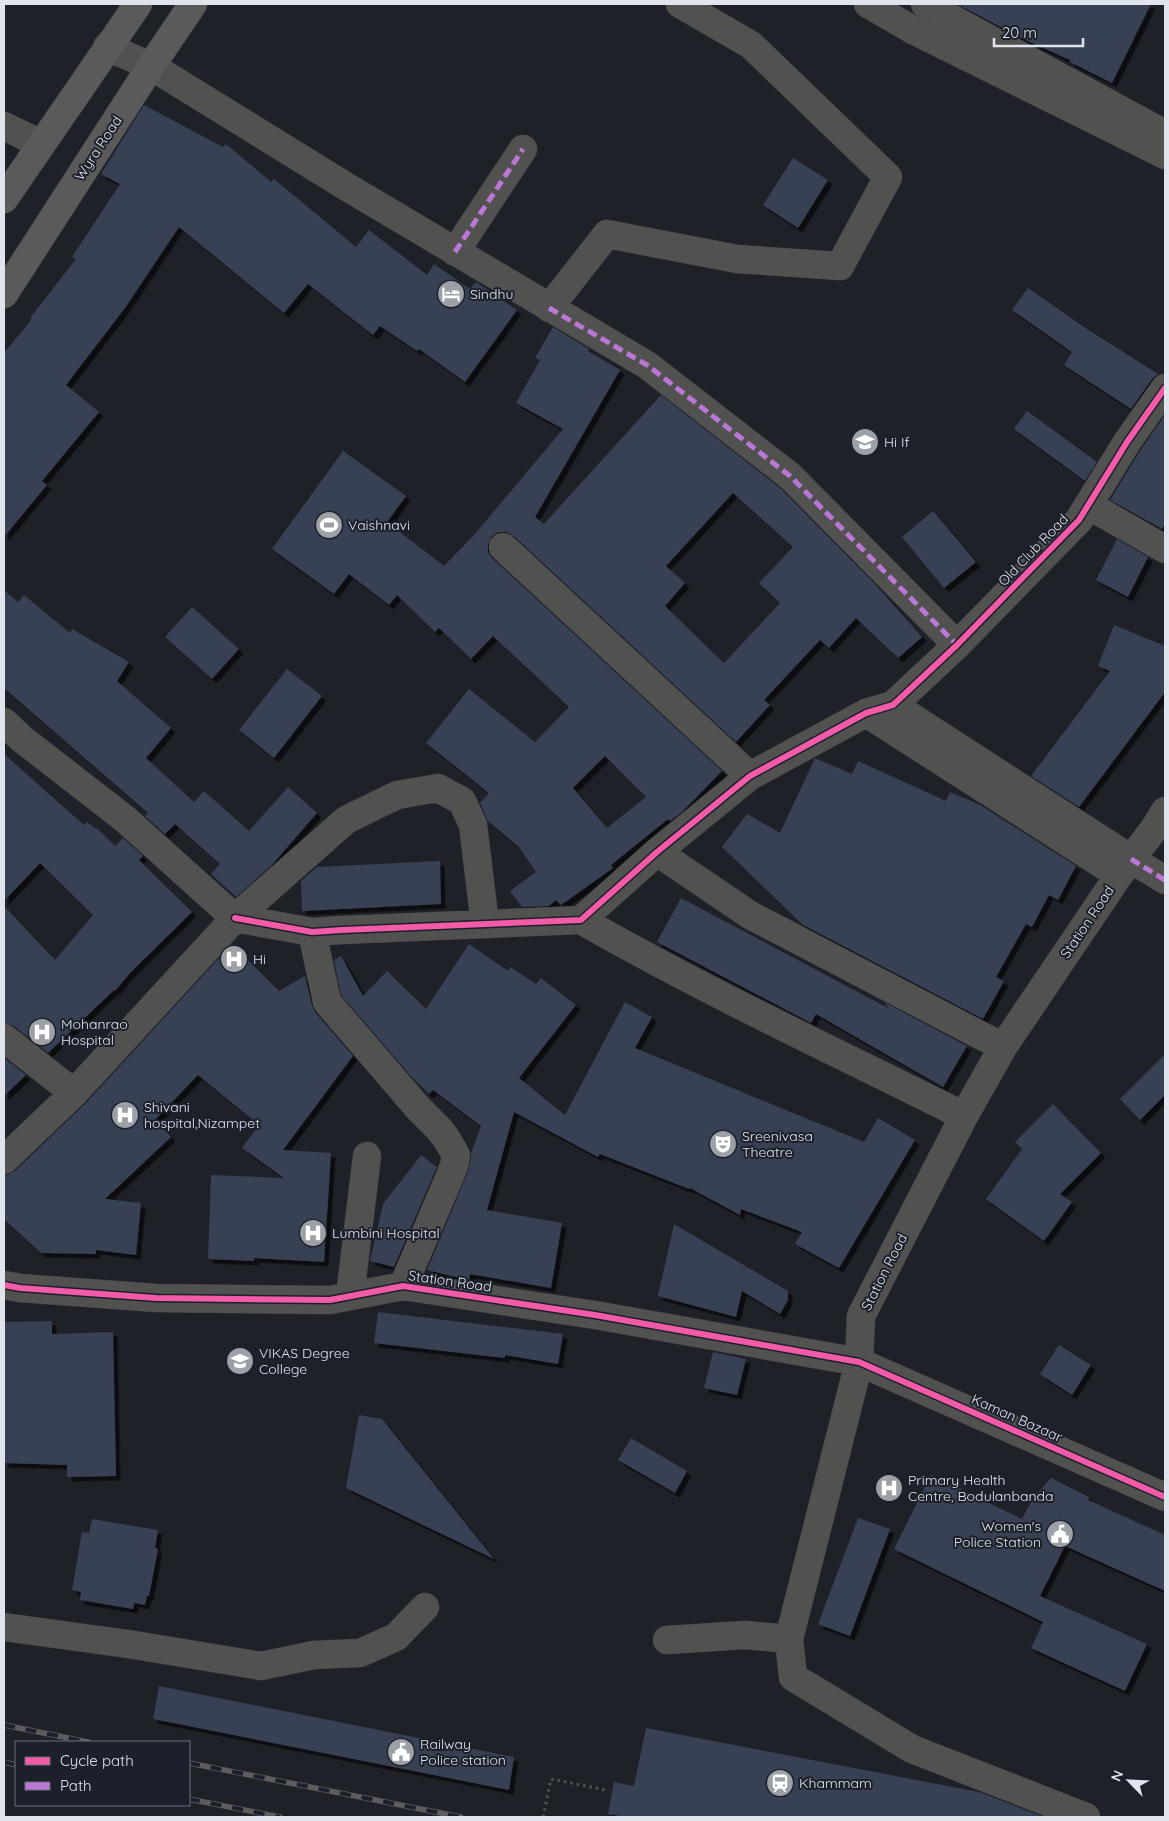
<svg xmlns="http://www.w3.org/2000/svg" width="1169" height="1821" font-family="Quicksand,sans-serif">
<defs>
<filter id="shadow"><feDropShadow dx="4.5" dy="4.5" stdDeviation="0" flood-color="#0009"/></filter>
</defs>
<rect width="100%" height="100%" fill="#1e2128"/>
<path fill="#394052" fill-rule="evenodd" filter="url(#shadow)" d="M 957,4 L 1151,4 L 1112,83 L 1070,62 L 1070,60 L 1023,39 Z
M 144,105 L 223,147 L 226,144 L 271,182 L 274,179 L 356,247 L 369,230 L 427,275 L 434,264 L 470,289 L 476,282 L 517,310 L 465,382 L 419,349 L 417,351 L 380,326 L 373,335 L 308,284 L 284,313 L 179,227 L 125,308 L 66,385 L 99,412 L 42,481 L 47,485 L 4,537 L 4,353 L 32,319 L 30,318 L 76,259 L 72,257 L 120,184 L 101,174 Z
M 793,158 L 828,180 L 798,228 L 763,205 Z
M 1028,288 L 1087,329 L 1158,374 L 1152,379 L 1131,409 L 1064,365 L 1072,352 L 1012,310 Z
M 553,327 L 589,349 L 588,351 L 620,370 L 535,517 L 544,524 L 661,395 L 780,488 L 875,584 L 922,637 L 898,658 L 856,618 L 829,648 L 820,640 L 764,700 L 770,705 L 736,742 L 514,536 L 506,532 L 498,532 L 492,536 L 488,544 L 488,552 L 492,558 L 722,771 L 682,812 L 670,821 L 668,819 L 611,865 L 613,868 L 561,905 L 556,900 L 549,906 L 522,907 L 510,891 L 536,872 L 519,847 L 488,821 L 480,803 L 489,793 L 426,743 L 469,689 L 535,742 L 569,707 L 493,636 L 471,659 L 439,628 L 435,632 L 397,595 L 389,605 L 349,574 L 334,594 L 272,549 L 343,451 L 406,496 L 387,522 L 444,566 L 474,535 L 563,429 L 516,403 L 540,360 L 535,358 ZM 733,493 L 793,547 L 759,583 L 780,603 L 724,663 L 665,606 L 685,583 L 666,566 ZM 605,756 L 646,797 L 607,828 L 573,788 Z
M 1027,411 L 1097,462 L 1085,481 L 1014,429 Z
M 1165,415 L 1165,523 L 1162,529 L 1110,500 L 1140,451 Z
M 933,511 L 976,562 L 944,588 L 902,537 Z
M 1117,539 L 1148,557 L 1128,597 L 1096,580 Z
M 4,590 L 18,602 L 24,595 L 70,633 L 72,629 L 129,662 L 117,681 L 171,728 L 146,758 L 194,802 L 204,791 L 249,831 L 288,787 L 317,813 L 271,866 L 236,897 L 211,874 L 220,864 L 175,824 L 165,834 L 145,816 L 148,813 L 4,688 Z
M 192,607 L 239,649 L 212,679 L 165,637 Z
M 1114,625 L 1165,646 L 1165,692 L 1079,807 L 1031,776 L 1110,671 L 1098,666 Z
M 287,669 L 322,696 L 274,758 L 239,730 Z
M 4,754 L 84,825 L 87,822 L 96,829 L 97,828 L 115,846 L 123,838 L 143,856 L 139,860 L 192,912 L 130,973 L 115,991 L 114,990 L 48,1053 L 14,1026 L 4,1023 L 4,906 L 55,960 L 93,915 L 40,863 L 4,901 Z
M 815,758 L 852,774 L 858,761 L 946,801 L 950,792 L 980,805 L 1076,866 L 1058,900 L 1049,895 L 1032,927 L 1026,924 L 996,977 L 1004,981 L 983,1019 L 803,925 L 722,847 L 747,814 L 780,833 Z
M 440,861 L 441,904 L 302,911 L 301,881 L 317,867 Z
M 681,898 L 888,1008 L 888,1007 L 884,1002 L 967,1046 L 943,1087 L 816,1014 L 811,1023 L 657,942 Z
M 232,944 L 279,991 L 305,976 L 312,1005 L 315,1012 L 353,1056 L 283,1150 L 331,1153 L 324,1262 L 254,1258 L 254,1261 L 208,1259 L 211,1175 L 284,1178 L 242,1148 L 259,1125 L 198,1075 L 155,1120 L 171,1137 L 105,1199 L 141,1203 L 136,1255 L 96,1250 L 96,1254 L 41,1253 L 4,1219 L 4,1175 L 8,1175 L 15,1171 L 85,1104 Z
M 469,944 L 508,971 L 510,967 L 536,984 L 541,978 L 576,1005 L 519,1078 L 565,1115 L 625,1002 L 652,1017 L 635,1048 L 864,1142 L 878,1118 L 915,1140 L 839,1268 L 795,1244 L 802,1232 L 741,1209 L 740,1215 L 690,1188 L 689,1189 L 600,1154 L 598,1157 L 514,1112 L 487,1210 L 562,1223 L 551,1288 L 470,1274 L 469,1280 L 427,1270 L 468,1172 L 471,1158 L 471,1153 L 481,1126 L 433,1090 L 429,1094 L 411,1076 L 341,995 L 334,960 L 341,956 L 363,996 L 387,971 L 426,1009 Z
M 1165,1054 L 1165,1095 L 1140,1120 L 1120,1099 Z
M 4,1058 L 26,1075 L 4,1096 Z
M 1053,1104 L 1101,1153 L 1060,1194 L 1072,1202 L 1044,1241 L 986,1199 L 1022,1149 L 1015,1142 Z
M 421,1155 L 437,1167 L 394,1267 L 370,1261 L 383,1204 Z
M 674,1224 L 788,1291 L 788,1300 L 780,1314 L 742,1291 L 736,1317 L 658,1296 Z
M 378,1312 L 563,1334 L 558,1364 L 505,1355 L 505,1358 L 374,1343 Z
M 52,1321 L 52,1334 L 113,1332 L 116,1476 L 67,1477 L 67,1465 L 4,1463 L 4,1322 Z
M 1059,1345 L 1091,1365 L 1072,1395 L 1040,1374 Z
M 713,1352 L 746,1359 L 737,1395 L 704,1388 Z
M 359,1415 L 382,1419 L 494,1559 L 346,1488 Z
M 631,1438 L 687,1471 L 675,1493 L 618,1460 Z
M 931,1475 L 1022,1519 L 1036,1492 L 1038,1493 L 1051,1478 L 1089,1497 L 1088,1500 L 1165,1535 L 1165,1591 L 1065,1546 L 1040,1596 L 1147,1644 L 1125,1691 L 1031,1648 L 1043,1622 L 894,1549 Z
M 858,1518 L 890,1529 L 850,1636 L 818,1624 Z
M 92,1519 L 158,1530 L 155,1548 L 158,1549 L 149,1596 L 147,1596 L 145,1605 L 134,1603 L 133,1609 L 80,1600 L 81,1592 L 72,1590 L 82,1532 L 89,1533 Z
M 159,1686 L 514,1757 L 509,1790 L 153,1719 Z
M 646,1728 L 979,1792 L 1044,1817 L 627,1817 L 608,1814 L 614,1782 L 634,1786 Z"/>
<g fill="none" stroke-linecap="round" stroke-linejoin="round">
<g stroke="#3a3d43" stroke-width="29">
<path id="minor" d="M 868,4 L 913,30 L 1165,155
M 925,4 L 1165,134
M 107,47 L 151,66 L 347,187 L 647,365 L 790,476 L 957,645
M 4,126 L 41,144
M 455,252 L 523,149
M 549,308 L 607,234 L 737,259 L 840,266 L 888,177 L 751,45 L 680,4
M 1088,505 L 1165,549
M 503,547 L 750,776
M 893,705 L 1131,859 L 1165,880
M 866,713 L 1119,875
M 4,722 L 22,739 L 125,819 L 235,918 L 74,1093 L 4,1160
M 657,852 L 750,915 L 1003,1047
M 235,918 L 312,932 L 342,930 L 581,920 L 657,852 L 750,776 L 866,713 L 893,705 L 957,645 L 1079,520 L 1127,442 L 1165,388
M 235,918 L 346,820 L 397,795 L 438,788 L 462,801 L 473,825 L 485,924
M 581,920 C 705,991 836,1052 964,1116
M 312,932 L 327,1002 L 418,1108 L 440,1130 L 446,1138 L 456,1155 L 454,1166 L 449,1178 L 403,1286
M 4,1038 L 74,1093
M 4,1285 L 20,1288 L 156,1298 L 330,1300 L 403,1286 L 595,1315 L 859,1362 L 1165,1497
M 350,1296 L 367,1156
M 4,1627 L 128,1644 L 261,1666 L 314,1655 L 360,1653 L 396,1637 L 425,1607
M 667,1640 L 745,1635 L 789,1639
M 1086,1817 L 912,1749 L 793,1677 L 789,1639 L 859,1362 L 861,1316 L 964,1116 L 1003,1047 L 1119,875 L 1154,829 L 1165,811"/>
</g>
<g stroke="#3a3d43" stroke-width="29">
<path id="major" d="M 4,199 L 138,4
M 4,294 L 151,66 L 193,4"/>
</g>
<path stroke="#535354" stroke-width="3" stroke-dasharray="2.5 4" stroke-linecap="butt" d="M 543,1817 L 551,1779 L 606,1790"/>
<use href="#minor" stroke="#515150" stroke-width="28"/>
<use href="#major" stroke="#5a5a5a" stroke-width="28"/>
<g stroke="#5c5c5e" stroke-width="5.5">
<path id="rail" d="M 4,1725 L 88,1742
M 4,1762 L 16,1765
M 189,1763 L 461,1817
M 189,1799 L 280,1817"/>
</g>
<use href="#rail" stroke="#1b202b" stroke-width="4" stroke-dasharray="11" stroke-linecap="butt"/>
<path stroke="#ba77d6" stroke-width="5" stroke-dasharray="10 5" stroke-linecap="butt" d="M 455,252 L 523,149
M 549,308 L 647,365 L 790,476 L 957,645
M 1131,859 L 1165,880"/>
<g stroke="#1b202b" stroke-width="9">
<path id="cycleway" d="M 235,918 L 312,932 L 342,930 L 581,920 L 657,852 L 750,776 L 866,713 L 893,705 L 957,645 L 1079,520 L 1127,442 L 1165,388
M 4,1285 L 20,1288 L 156,1298 L 330,1300 L 403,1286 L 595,1315 L 859,1362 L 1165,1497"/>
</g>
<use href="#cycleway" stroke="#f35aa7" stroke-width="6"/>
</g>
<defs>
<g id="hotel-disc" transform="scale(1.4375)"><circle r="9.5" fill="#9ca0a7" stroke="#1b202b"/><path d="M-6-4.5h1.5V1H6V5H4.5V3h-9V5H-6ZM-4 0a1.8 1.8 0 1 1 3.6 0ZM.5 0V-2.5h3Q6-2.5 6 0Z" fill="#fff"/></g>
<g id="university-disc" transform="scale(1.4375)"><circle r="9.5" fill="#9ca0a7" stroke="#1b202b"/><path d="M0-5L7-2L0 1L-7-2ZM-4 1L0 2.5L4 1V4Q0 6-4 4Z" fill="#fff"/></g>
<g id="stadium-disc" transform="scale(1.4375)"><circle r="9.5" fill="#9ca0a7" stroke="#1b202b"/><path d="M0-5a6.5 5 0 1 0 0 10a6.5 5 0 1 0 0-10ZM-3.5-1.8h7v3.6h-7Z" fill="#fff"/></g>
<g id="hospital-disc" transform="scale(1.4375)"><circle r="9.5" fill="#9ca0a7" stroke="#1b202b"/><path d="M-5-5h3v3.5h4V-5h3V5h-3V1.5h-4V5h-3Z" fill="#fff"/></g>
<g id="theatre-disc" transform="scale(1.4375)"><circle r="9.5" fill="#9ca0a7" stroke="#1b202b"/><path d="M-5-5.5Q0-4 5-5.5V0Q5 5 0 6Q-5 5-5 0ZM-3.3-2.5H-1v1.5H-3.3ZM1-2.5H3.3v1.5H1ZM-2.8 1Q0 5.5 2.8 1Z" fill="#fff"/></g>
<g id="civic-disc" transform="scale(1.4375)"><circle r="9.5" fill="#9ca0a7" stroke="#1b202b"/><path d="M-.6-6.5H3V-4.5H.6V-3L4-1V1h2V6H-6V1h2V-1L-.6-3ZM-1.2 2.5V6h2.4V2.5Z" fill="#fff"/></g>
<g id="station-disc" transform="scale(1.4375)"><circle r="9.5" fill="#9ca0a7" stroke="#1b202b"/><path d="M-3-6H3Q5-6 5-4V2Q5 4 3 4L4.5 6H3L1.5 4h-3L-3 6H-4.5L-3 4Q-5 4-5 2V-4Q-5-6-3-6ZM-3.5-4v3h7v-3ZM-3.5 1v1.5H-2V1ZM2 1v1.5H3.5V1Z" fill="#fff"/></g>
</defs>
<g fill-rule="evenodd">
<use href="#hotel-disc" x="451" y="294"/>
<use href="#university-disc" x="865" y="442"/>
<use href="#stadium-disc" x="329" y="525"/>
<use href="#hospital-disc" x="234" y="959"/>
<use href="#hospital-disc" x="42" y="1032"/>
<use href="#hospital-disc" x="125" y="1115"/>
<use href="#theatre-disc" x="723" y="1144"/>
<use href="#hospital-disc" x="313" y="1233"/>
<use href="#university-disc" x="240" y="1361"/>
<use href="#hospital-disc" x="889" y="1488"/>
<use href="#civic-disc" x="1060" y="1534"/>
<use href="#civic-disc" x="401" y="1752"/>
<use href="#station-disc" x="780" y="1783"/>
</g>
<g text-anchor="middle" stroke-width="4" stroke-linejoin="round" paint-order="stroke">
<g font-size="14" fill="#e0e4ec" stroke="#1b202b">
<text transform="translate(98 148) rotate(-57)" y="5">Wyra Road</text>
<text transform="translate(1033 550) rotate(-46)" y="5">Old Club Road</text>
<text transform="translate(1087 922) rotate(-56)" y="5">Station Road</text>
<text transform="translate(884 1272) rotate(-63)" y="5">Station Road</text>
<text transform="translate(450 1281) rotate(8)" y="5">Station Road</text>
<text transform="translate(1017 1418) rotate(24)" y="5">Kaman Bazaar</text>
</g>
<g font-size="14" fill="#e0e4ec" stroke="#1b202b" text-anchor="start">
<text x="470" y="299">Sindhu</text>
<text x="884" y="447">Hi If</text>
<text x="348" y="530">Vaishnavi</text>
<text x="253" y="964">Hi</text>
<text x="61" y="1029">Mohanrao<tspan x="61" dy="16">Hospital</tspan></text>
<text x="144" y="1112">Shivani<tspan x="144" dy="16">hospital,Nizampet</tspan></text>
<text x="742" y="1141">Sreenivasa<tspan x="742" dy="16">Theatre</tspan></text>
<text x="332" y="1238">Lumbini Hospital</text>
<text x="259" y="1358">VIKAS Degree<tspan x="259" dy="16">College</tspan></text>
<text x="908" y="1485">Primary Health<tspan x="908" dy="16">Centre, Bodulanbanda</tspan></text>
<text x="1041" y="1531" text-anchor="end">Women's<tspan x="1041" dy="16">Police Station</tspan></text>
<text x="420" y="1749">Railway<tspan x="420" dy="16">Police station</tspan></text>
<text x="799" y="1788">Khammam</text>
</g>
</g>
<rect width="1169" height="1821" fill="none" stroke="#e0e4ec" stroke-width="10"/>
<rect x="15" y="1741" width="175" height="65" fill="#1b202b" stroke="#6a6e78"/>
<rect x="25" y="1757" width="25" height="8" fill="#f35aa7" stroke="#6a6e78"/>
<text x="60" y="1766" font-size="15" fill="#e0e4ec">Cycle path</text>
<rect x="25" y="1782" width="25" height="8" fill="#ba77d6" stroke="#6a6e78"/>
<text x="60" y="1791" font-size="15" fill="#e0e4ec">Path</text>
<g transform="translate(1129 1781) rotate(294)" stroke="#1b202b" stroke-width="4" paint-order="stroke">
<path d="M0-4L9 19L0 12L-9 19Z" fill="#e0e4ec"/>
<text y="-8" font-size="14" font-weight="bold" text-anchor="middle" fill="#e0e4ec">N</text>
</g>
<path d="M994 38v8h89v-8" fill="none" stroke="#e0e4ec" stroke-width="2.5"/>
<text x="1002" y="38" font-size="15" fill="#e0e4ec" stroke="#1b202b" stroke-width="4" paint-order="stroke">20 m</text>
</svg>
